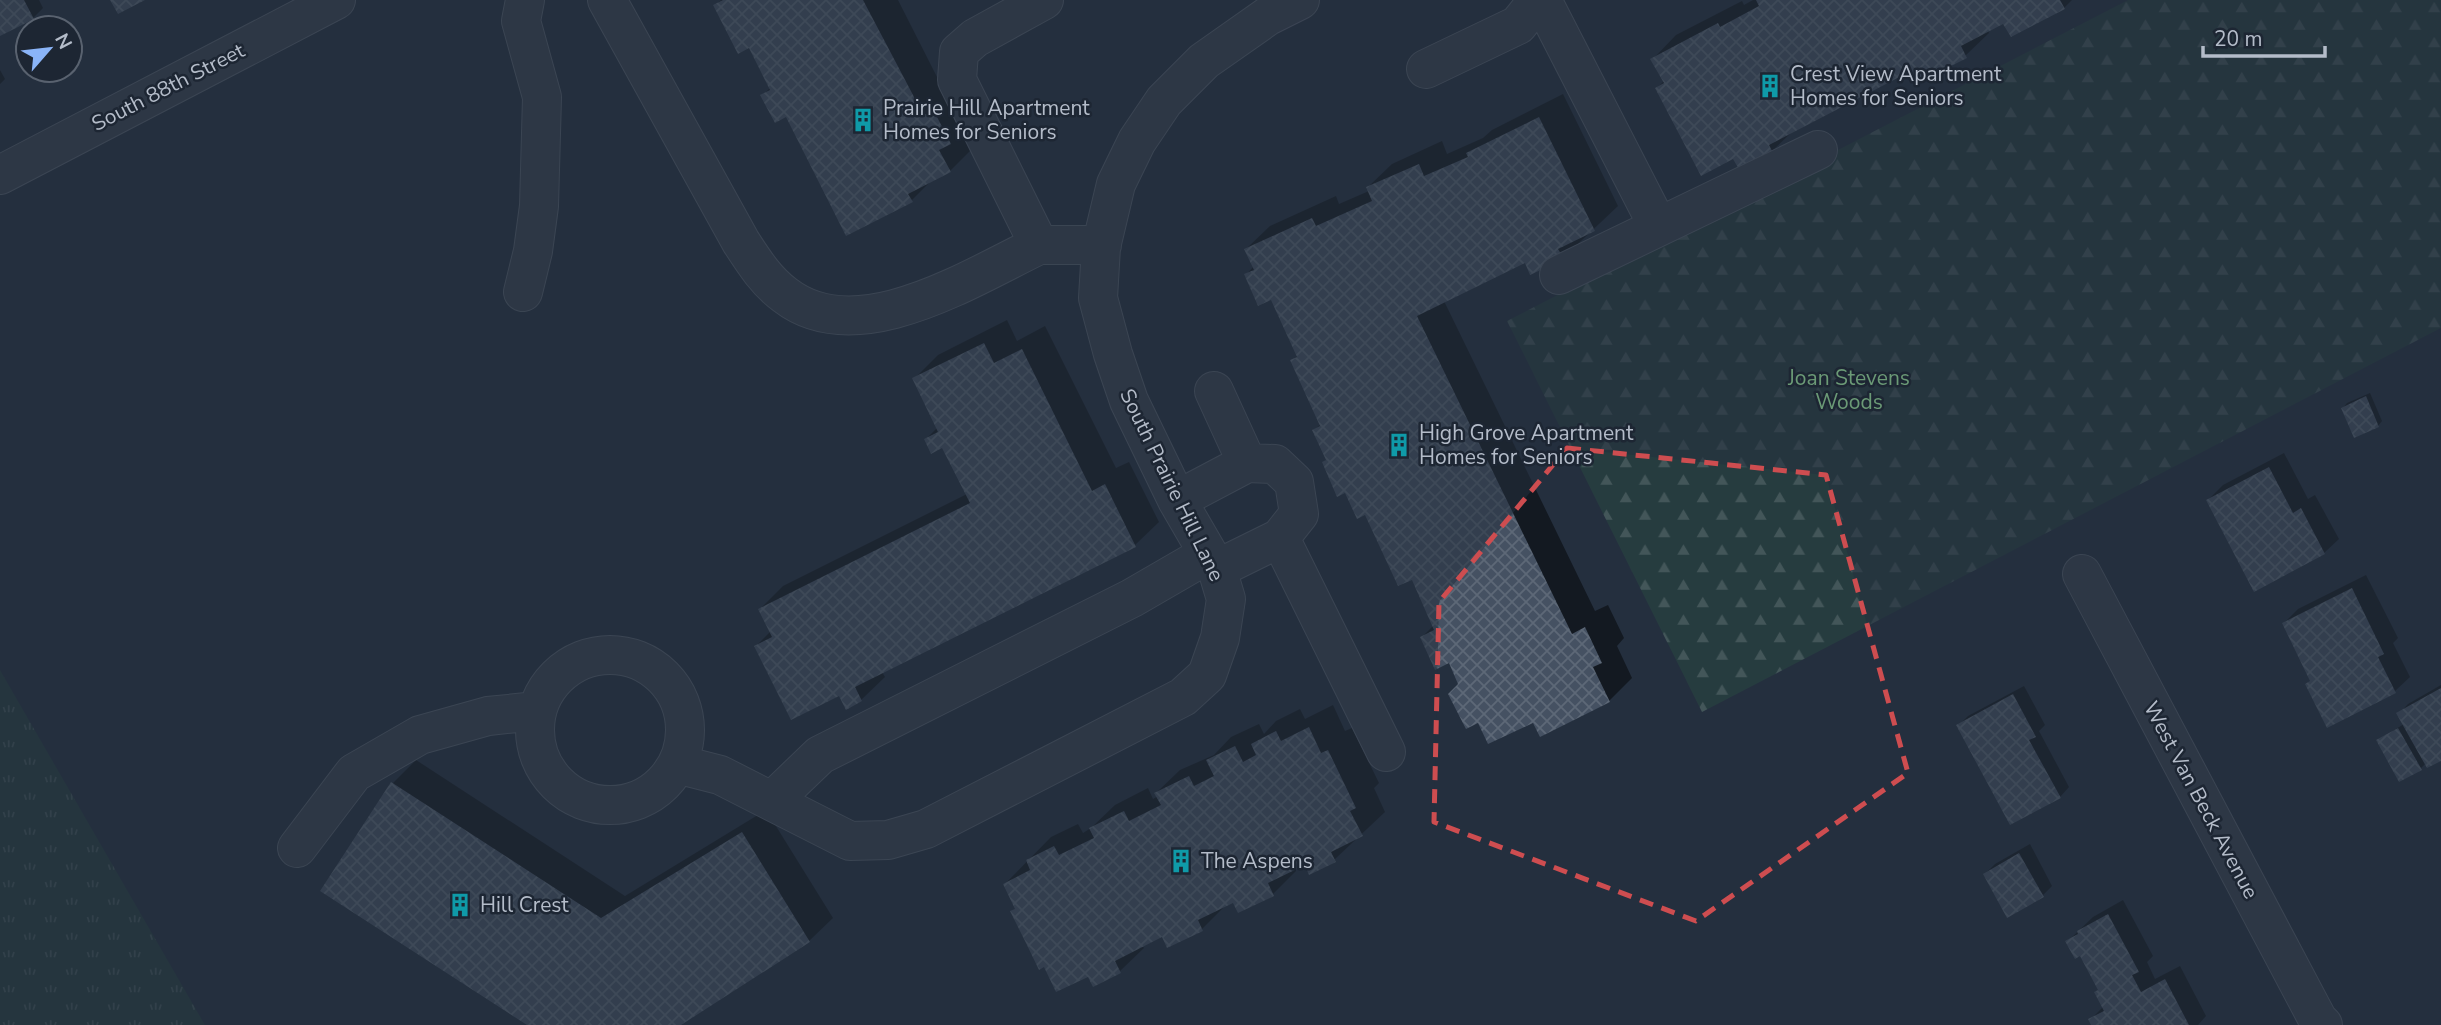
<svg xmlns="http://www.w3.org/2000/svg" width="2441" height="1025" font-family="'Nunito Sans',sans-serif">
<defs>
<pattern id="grass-tufts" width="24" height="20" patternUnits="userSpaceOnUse" patternTransform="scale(1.75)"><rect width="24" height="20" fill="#263c3f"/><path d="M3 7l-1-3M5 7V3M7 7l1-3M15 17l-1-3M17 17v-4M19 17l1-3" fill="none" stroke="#435659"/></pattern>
<pattern id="forest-firs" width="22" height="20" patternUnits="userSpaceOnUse" patternTransform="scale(1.75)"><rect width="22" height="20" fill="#263c3f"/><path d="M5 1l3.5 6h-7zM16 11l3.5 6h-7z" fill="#435659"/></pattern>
<pattern id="building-cross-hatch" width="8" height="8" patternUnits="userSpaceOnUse" patternTransform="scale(1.75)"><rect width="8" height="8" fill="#455162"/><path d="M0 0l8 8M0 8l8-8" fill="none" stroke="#5d6877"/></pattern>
</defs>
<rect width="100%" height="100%" fill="#242f3e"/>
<path fill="url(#grass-tufts)" d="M 0,670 L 205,1025 L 0,1025 Z"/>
<path fill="url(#forest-firs)" d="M 2128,0 L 2441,0 L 2441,328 L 1702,712 L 1507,321 Z"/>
<path fill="#0007" d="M 0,0 L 39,0 L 43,8 L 33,18 L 0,34 Z
M 721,0 L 898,0 L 973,148 L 950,171 L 932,180 L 912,200 L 786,115 L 763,95 L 771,87 L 750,46 L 716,5 Z
M 1753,0 L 2072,0 L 2064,8 L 2011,35 L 2004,21 L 1988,30 L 1989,33 L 1965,56 L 1909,70 L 1793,131 L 1772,151 L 1734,156 L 1657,88 L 1664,81 L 1653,59 L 1676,35 L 1742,1 L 1744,5 Z
M 0,70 L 5,79 L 0,84 Z
M 1563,94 L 1618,206 L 1563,258 L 1526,261 L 1444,301 L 1595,611 L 1608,605 L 1624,638 L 1617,646 L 1632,678 L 1609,701 L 1534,720 L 1460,684 L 1450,661 L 1422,637 L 1434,625 L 1413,577 L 1366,512 L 1345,491 L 1324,462 L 1327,459 L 1314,430 L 1321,424 L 1292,361 L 1298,355 L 1272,298 L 1246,275 L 1254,266 L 1246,249 L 1270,226 L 1336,196 L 1339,204 L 1369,191 L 1368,187 L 1392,164 L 1442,141 L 1447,154 L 1483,138 L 1492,130 Z
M 1007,320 L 1017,341 L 1045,326 L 1116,468 L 1129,462 L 1159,522 L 1135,545 L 882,672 L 885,677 L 861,700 L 840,693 L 756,646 L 771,631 L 760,609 L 783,586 L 967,494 L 943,445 L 926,439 L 938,427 L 914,379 L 938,355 Z
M 2370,393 L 2382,421 L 2378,426 L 2343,408 L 2347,403 Z
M 2284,453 L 2308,499 L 2315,495 L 2339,539 L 2324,553 L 2208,500 L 2223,485 Z
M 2366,575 L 2398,638 L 2393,643 L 2410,677 L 2395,691 L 2327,725 L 2312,680 L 2284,623 L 2298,609 Z
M 2441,685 L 2441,759 L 2426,763 L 2421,768 L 2378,740 L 2404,724 L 2399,714 L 2408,704 Z
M 2024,686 L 2045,725 L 2039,731 L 2069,787 L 2060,797 L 1958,726 L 1968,716 Z
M 1333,705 L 1345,731 L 1352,728 L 1379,783 L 1374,788 L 1385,812 L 1334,860 L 1305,862 L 1295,868 L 1296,871 L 1273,894 L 1234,901 L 1225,906 L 1202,929 L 1163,935 L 1142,945 L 1144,948 L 1120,971 L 1094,984 L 1088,974 L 1017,908 L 1005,884 L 1051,837 L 1078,824 L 1083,833 L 1091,828 L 1115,805 L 1148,788 L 1153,799 L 1158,796 L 1156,793 L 1180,770 L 1214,755 L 1231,737 L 1259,724 L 1264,734 L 1276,721 L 1300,709 L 1305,719 Z
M 416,760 L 625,896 L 766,810 L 833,918 L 809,941 L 677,1025 L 530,1025 L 322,891 L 393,783 Z
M 2030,844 L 2052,886 L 2043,895 L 1985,874 L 1995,864 Z
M 2123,900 L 2153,956 L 2147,962 L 2155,979 L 2180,966 L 2206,1016 L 2198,1025 L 2093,1025 L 2090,1020 L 2104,1006 L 2099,989 L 2081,954 L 2068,941 L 2093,917 Z"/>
<path fill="url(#building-cross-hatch)" d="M 0,0 L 24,0 L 34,19 L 0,36 Z
M 110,0 L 145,0 L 118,14 Z
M 723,0 L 863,0 L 923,114 L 936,115 L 951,144 L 939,150 L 951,172 L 908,194 L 913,202 L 846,236 L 786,117 L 775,123 L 760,95 L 770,90 L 749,48 L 738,54 L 713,5 Z
M 1756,0 L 2060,0 L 2065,9 L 2011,37 L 2003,24 L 1961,46 L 1967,58 L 1915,84 L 1909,72 L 1769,145 L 1773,153 L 1740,171 L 1733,159 L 1701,176 L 1655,88 L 1664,83 L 1650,59 L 1718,23 L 1720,27 L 1759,6 Z
M 1539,117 L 1595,231 L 1558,249 L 1564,259 L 1530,275 L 1525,263 L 1417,316 L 1572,634 L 1585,627 L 1602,663 L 1593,667 L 1610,702 L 1540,737 L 1533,723 L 1488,744 L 1478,723 L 1466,729 L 1448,694 L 1458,684 L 1449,663 L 1435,670 L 1420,637 L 1434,630 L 1412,580 L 1398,586 L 1365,515 L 1357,519 L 1345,493 L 1337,497 L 1322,462 L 1326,460 L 1312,430 L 1320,426 L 1290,360 L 1297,357 L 1271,300 L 1258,306 L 1244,274 L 1254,270 L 1244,249 L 1312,218 L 1316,226 L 1372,201 L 1366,187 L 1419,164 L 1424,176 L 1468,157 L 1466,153 Z
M 984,343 L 994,363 L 1022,349 L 1092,491 L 1105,484 L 1136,547 L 855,687 L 862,701 L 846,710 L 839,696 L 791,720 L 754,646 L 772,637 L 758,609 L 970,503 L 942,448 L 931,454 L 924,439 L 938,432 L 912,378 Z
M 2366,396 L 2379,427 L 2354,438 L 2341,408 Z
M 2269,467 L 2293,513 L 2301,508 L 2325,554 L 2254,592 L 2206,500 Z
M 2352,588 L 2384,654 L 2378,657 L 2396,693 L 2327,728 L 2305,684 L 2310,681 L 2282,623 Z
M 2441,688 L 2441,761 L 2427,768 L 2396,713 Z
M 2013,694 L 2036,737 L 2029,740 L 2061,798 L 2010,825 L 1956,725 Z
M 1309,727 L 1321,753 L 1328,750 L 1356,808 L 1350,811 L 1363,836 L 1331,852 L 1336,862 L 1309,875 L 1305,865 L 1268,883 L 1274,896 L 1238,913 L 1233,903 L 1198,920 L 1203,931 L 1167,948 L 1162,937 L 1115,961 L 1121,973 L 1093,987 L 1088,977 L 1056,992 L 1044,967 L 1039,970 L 1026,943 L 1010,911 L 1015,909 L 1003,884 L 1030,870 L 1026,860 L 1054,846 L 1059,855 L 1094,838 L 1089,828 L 1124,811 L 1129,821 L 1161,805 L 1154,793 L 1189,776 L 1194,786 L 1214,776 L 1206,760 L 1235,746 L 1243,762 L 1256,755 L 1251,744 L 1276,731 L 1281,741 Z
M 2398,728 L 2422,770 L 2399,782 L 2376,740 Z
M 391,782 L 601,918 L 742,832 L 810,942 L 681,1025 L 527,1025 L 320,891 Z
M 2019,853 L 2044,897 L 2007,918 L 1983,874 Z
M 2108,914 L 2139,972 L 2132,975 L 2141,992 L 2165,979 L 2189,1025 L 2091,1025 L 2088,1019 L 2104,1011 L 2094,992 L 2098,990 L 2080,956 L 2075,959 L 2065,941 L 2078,934 L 2077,931 Z"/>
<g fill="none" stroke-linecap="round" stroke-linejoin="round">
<g stroke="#565f6c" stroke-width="40">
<path id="minor" d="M 607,0 L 741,242 C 754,262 766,281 785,295 C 857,351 970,278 1039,245
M 1044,0 L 975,38 L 959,52 L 957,80 L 1039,245 L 1102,245
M 1542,0 L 1658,226
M 1426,69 L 1518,25 L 1538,0
M 0,175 L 336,0
M 1559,275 L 1818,150
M 523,292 L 533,251 L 539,206 L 542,97 L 521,21 L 525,0
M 1214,391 L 1247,463
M 1177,500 L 1247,463 L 1275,464 L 1294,482 L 1299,514 L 1280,538 L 1217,569
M 1280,538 L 1386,752
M 2082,574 L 2318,1020 L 2323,1025
M535 730a75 75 0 1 1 150 0a75 75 0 1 1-150 0Z
M 677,764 L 720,775 L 850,841 L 888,840 L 926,829 L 1183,697 L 1207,675 L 1220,638 L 1226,599 L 1217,569 L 1177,500 L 1129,401 L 1113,354 L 1098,298 L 1101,247 L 1116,184 L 1137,141 L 1164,101 L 1204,61 L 1268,16 L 1300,0
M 772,801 L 820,755 L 1132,598 L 1208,554
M 297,848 L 354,773 L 420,735 L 488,716 L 537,711"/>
</g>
<use href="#minor" stroke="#38414e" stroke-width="38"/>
</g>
<path d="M0 0H2441V1025H0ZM 1567,448 L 1826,475 L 1908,773 L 1696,921 L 1434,822 L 1439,602 Z" fill="#242f3e" fill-opacity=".55" fill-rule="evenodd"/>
<path fill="none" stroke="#ce4d50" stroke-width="5" stroke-dasharray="14 9" stroke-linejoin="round" d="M 1567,448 L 1826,475 L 1908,773 L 1696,921 L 1434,822 L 1439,602 Z"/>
<defs>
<g id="building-bare" transform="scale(1.89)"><path d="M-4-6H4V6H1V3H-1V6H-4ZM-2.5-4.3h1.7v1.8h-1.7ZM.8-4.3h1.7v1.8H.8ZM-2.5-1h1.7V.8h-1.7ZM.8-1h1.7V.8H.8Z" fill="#0f9aa8" stroke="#1d2633" stroke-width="2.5" paint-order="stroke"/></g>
</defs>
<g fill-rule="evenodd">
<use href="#building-bare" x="1770" y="86"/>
<use href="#building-bare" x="863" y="120"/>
<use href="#building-bare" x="1399" y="445"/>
<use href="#building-bare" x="1181" y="861"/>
<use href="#building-bare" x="460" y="905"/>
</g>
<g text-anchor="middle" stroke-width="5" stroke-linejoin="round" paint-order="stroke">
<g font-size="21" fill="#b4bcc9" stroke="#1d2633" text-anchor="start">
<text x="1790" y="81">Crest View Apartment<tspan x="1790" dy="24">Homes for Seniors</tspan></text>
<text x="883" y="115">Prairie Hill Apartment<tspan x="883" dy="24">Homes for Seniors</tspan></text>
<text x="1419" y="440">High Grove Apartment<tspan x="1419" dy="24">Homes for Seniors</tspan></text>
<text x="1201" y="868">The Aspens</text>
<text x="480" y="912">Hill Crest</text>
</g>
<g font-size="21" fill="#b4bcc9" stroke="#1d2633">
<text transform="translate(168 87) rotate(-27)" y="7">South 88th Street</text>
<text transform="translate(1172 485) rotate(64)" y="7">South Prairie Hill Lane</text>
<text transform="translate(2201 800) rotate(62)" y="7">West Van Beck Avenue</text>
</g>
<g font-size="21" fill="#6b9a76" stroke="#1d2633">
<text x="1849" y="385">Joan Stevens<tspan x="1849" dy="24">Woods</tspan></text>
</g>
</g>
<g transform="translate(49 49) rotate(62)"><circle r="33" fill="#1d2633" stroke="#59626f" stroke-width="2"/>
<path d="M0-5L12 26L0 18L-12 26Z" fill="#8ab4f8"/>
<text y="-10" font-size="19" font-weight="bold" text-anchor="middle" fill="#b4bcc9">N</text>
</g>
<path d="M2203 46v10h122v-10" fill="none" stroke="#b4bcc9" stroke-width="3.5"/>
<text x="2214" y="46" font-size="21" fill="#b4bcc9" stroke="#1d2633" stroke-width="5" paint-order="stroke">20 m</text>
</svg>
